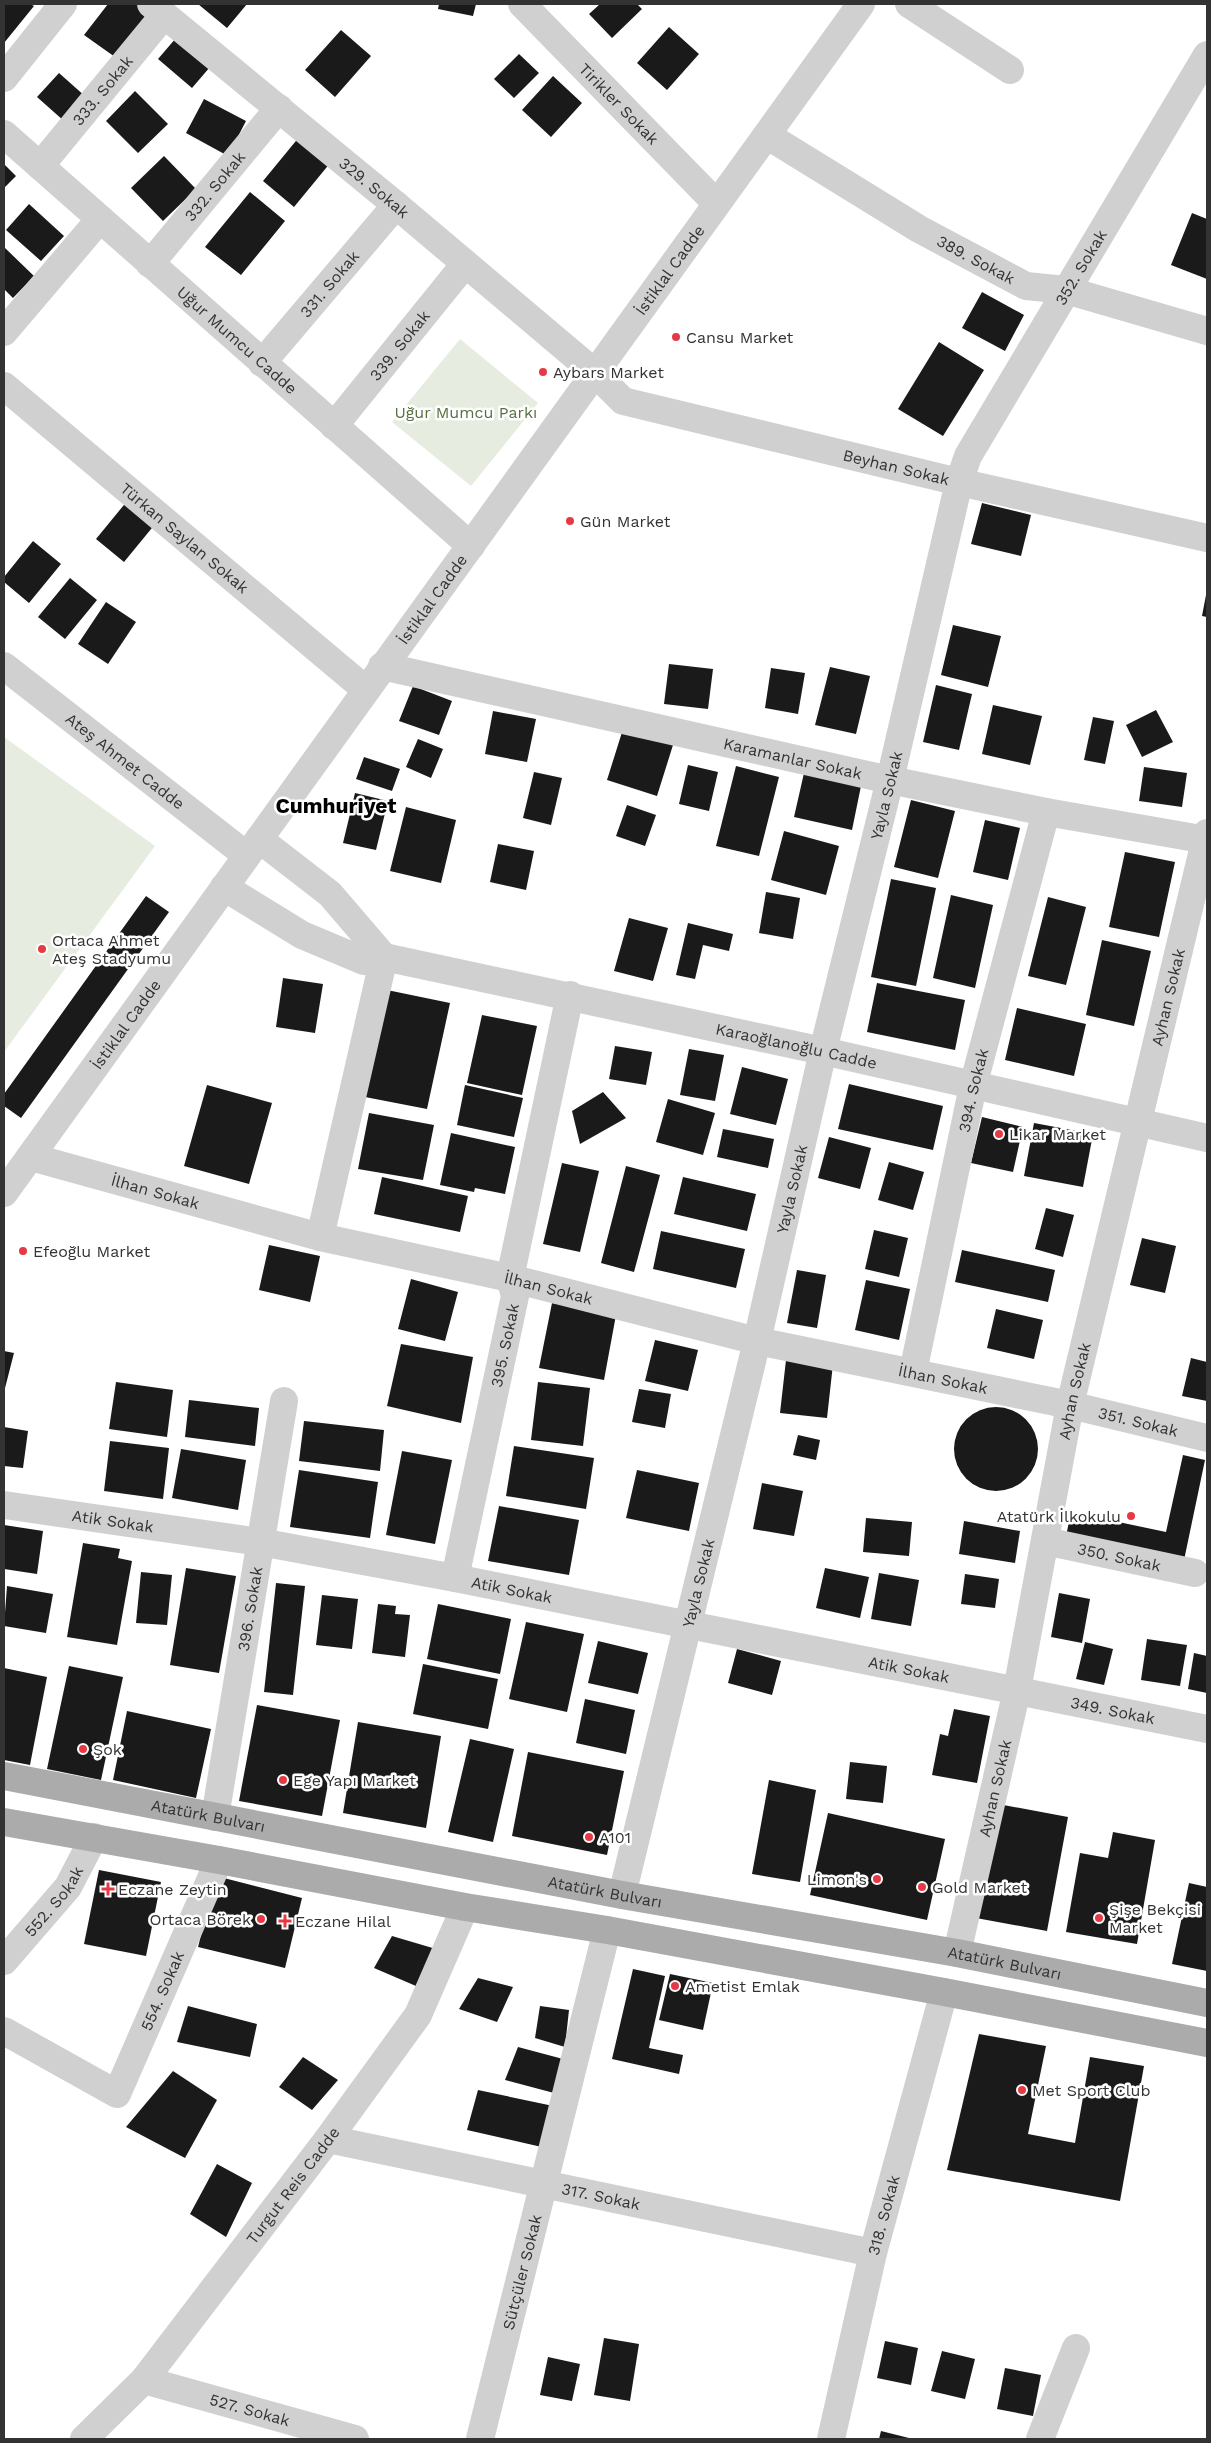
<svg xmlns="http://www.w3.org/2000/svg" width="1211" height="2443" font-family="'Work Sans',sans-serif">
<rect width="100%" height="100%" fill="#fff"/>
<path fill="#e6ecdf" d="M 460,339 L 538,403 L 471,486 L 392,422 Z
M 4,737 L 155,846 L 4,1052 Z"/>
<path fill="#1a1a1a" d="M 4,4 L 30,4 L 34,6 L 4,43 Z
M 108,4 L 136,4 L 149,13 L 115,57 L 84,35 Z
M 198,4 L 247,4 L 227,28 Z
M 439,4 L 476,4 L 473,16 L 438,9 Z
M 600,4 L 637,4 L 642,9 L 612,38 L 589,14 Z
M 669,27 L 699,54 L 667,90 L 637,63 Z
M 341,30 L 371,56 L 335,97 L 305,70 Z
M 182,31 L 216,60 L 192,88 L 158,59 Z
M 519,54 L 539,73 L 514,98 L 494,79 Z
M 59,73 L 86,97 L 64,121 L 37,97 Z
M 553,76 L 582,103 L 551,137 L 522,110 Z
M 135,91 L 168,124 L 138,153 L 106,121 Z
M 204,99 L 246,121 L 228,156 L 186,133 Z
M 300,136 L 331,162 L 294,207 L 263,181 Z
M 164,156 L 196,189 L 163,221 L 131,188 Z
M 4,164 L 16,176 L 4,188 Z
M 250,192 L 285,221 L 241,275 L 205,247 Z
M 29,204 L 64,236 L 41,261 L 6,230 Z
M 1192,213 L 1207,219 L 1207,279 L 1171,265 Z
M 5,248 L 34,276 L 13,298 L 4,289 Z
M 982,292 L 1024,315 L 1005,351 L 962,328 Z
M 939,342 L 984,370 L 943,436 L 898,409 Z
M 128,500 L 156,523 L 124,562 L 96,539 Z
M 982,503 L 1031,515 L 1021,556 L 971,544 Z
M 33,541 L 61,564 L 29,603 L 4,582 L 4,577 Z
M 70,578 L 97,600 L 65,639 L 38,617 Z
M 1206,595 L 1207,595 L 1207,617 L 1202,616 Z
M 106,602 L 136,622 L 108,664 L 78,644 Z
M 953,625 L 1001,636 L 988,687 L 941,675 Z
M 669,664 L 713,669 L 708,709 L 664,704 Z
M 830,667 L 870,676 L 856,734 L 815,725 Z
M 771,668 L 805,673 L 798,714 L 765,708 Z
M 936,685 L 972,694 L 959,750 L 923,742 Z
M 413,686 L 452,701 L 439,735 L 399,721 Z
M 993,705 L 1042,716 L 1030,765 L 982,754 Z
M 1156,710 L 1173,742 L 1142,757 L 1126,725 Z
M 493,711 L 536,719 L 527,762 L 485,754 Z
M 1093,717 L 1114,721 L 1105,764 L 1084,760 Z
M 623,729 L 673,745 L 657,796 L 607,780 Z
M 418,739 L 443,749 L 431,778 L 406,767 Z
M 364,757 L 400,769 L 392,791 L 356,779 Z
M 688,765 L 718,772 L 709,811 L 679,804 Z
M 736,766 L 779,777 L 759,856 L 716,846 Z
M 1144,767 L 1187,773 L 1182,807 L 1139,801 Z
M 534,772 L 562,778 L 551,825 L 523,818 Z
M 804,773 L 861,786 L 852,830 L 794,817 Z
M 355,793 L 388,801 L 376,850 L 343,843 Z
M 911,800 L 955,811 L 938,878 L 894,867 Z
M 627,805 L 656,815 L 645,846 L 616,836 Z
M 406,807 L 456,820 L 441,883 L 390,871 Z
M 985,820 L 1020,828 L 1008,880 L 973,872 Z
M 784,831 L 839,846 L 826,895 L 771,880 Z
M 498,844 L 534,851 L 526,890 L 490,882 Z
M 1125,852 L 1175,862 L 1159,937 L 1109,927 Z
M 891,879 L 936,888 L 916,986 L 871,977 Z
M 766,892 L 800,898 L 793,939 L 759,933 Z
M 951,895 L 993,905 L 975,988 L 933,978 Z
M 146,896 L 169,912 L 21,1118 L 4,1106 L 4,1094 Z
M 1048,897 L 1086,907 L 1066,985 L 1028,976 Z
M 629,918 L 668,928 L 653,981 L 614,971 Z
M 688,923 L 733,934 L 729,951 L 703,945 L 695,979 L 676,975 Z
M 1102,940 L 1151,951 L 1134,1026 L 1086,1015 Z
M 283,978 L 323,984 L 315,1033 L 276,1027 Z
M 877,983 L 965,1000 L 955,1050 L 867,1032 Z
M 387,990 L 450,1003 L 427,1109 L 365,1097 Z
M 1017,1008 L 1086,1024 L 1074,1076 L 1005,1060 Z
M 482,1015 L 537,1026 L 522,1095 L 467,1083 Z
M 615,1046 L 652,1052 L 646,1085 L 609,1079 Z
M 689,1049 L 724,1055 L 715,1101 L 680,1095 Z
M 742,1067 L 788,1079 L 776,1125 L 730,1114 Z
M 849,1084 L 943,1106 L 933,1150 L 838,1129 Z
M 207,1085 L 272,1103 L 249,1184 L 184,1166 Z
M 465,1085 L 523,1098 L 514,1137 L 457,1125 Z
M 603,1092 L 626,1118 L 580,1144 L 572,1111 Z
M 668,1099 L 715,1113 L 703,1155 L 656,1142 Z
M 369,1113 L 434,1125 L 423,1180 L 358,1169 Z
M 982,1117 L 1023,1127 L 1013,1172 L 971,1163 Z
M 1034,1123 L 1093,1134 L 1083,1187 L 1024,1176 Z
M 723,1129 L 774,1139 L 768,1168 L 717,1157 Z
M 451,1133 L 515,1147 L 505,1194 L 475,1188 L 474,1192 L 440,1185 Z
M 829,1137 L 871,1148 L 860,1189 L 818,1178 Z
M 889,1162 L 924,1172 L 913,1210 L 878,1200 Z
M 562,1163 L 599,1171 L 580,1252 L 543,1244 Z
M 626,1166 L 660,1175 L 634,1272 L 601,1263 Z
M 382,1177 L 468,1196 L 460,1232 L 374,1214 Z
M 683,1177 L 756,1194 L 747,1231 L 674,1214 Z
M 1046,1208 L 1074,1215 L 1063,1257 L 1035,1249 Z
M 874,1230 L 908,1238 L 899,1277 L 865,1269 Z
M 661,1231 L 745,1249 L 736,1288 L 653,1269 Z
M 1142,1238 L 1176,1246 L 1165,1293 L 1130,1285 Z
M 269,1245 L 320,1256 L 310,1302 L 259,1290 Z
M 962,1250 L 1055,1270 L 1048,1302 L 955,1282 Z
M 797,1270 L 826,1275 L 817,1328 L 787,1323 Z
M 411,1279 L 458,1292 L 445,1341 L 398,1329 Z
M 866,1280 L 910,1289 L 899,1340 L 855,1330 Z
M 552,1303 L 616,1315 L 604,1380 L 539,1368 Z
M 996,1309 L 1043,1320 L 1034,1359 L 987,1348 Z
M 655,1340 L 698,1350 L 688,1391 L 645,1381 Z
M 401,1344 L 473,1357 L 461,1423 L 387,1406 Z
M 4,1351 L 14,1353 L 4,1392 Z
M 1191,1358 L 1207,1362 L 1207,1401 L 1182,1396 Z
M 786,1360 L 833,1364 L 827,1418 L 780,1413 Z
M 116,1382 L 173,1390 L 167,1437 L 109,1429 Z
M 538,1382 L 590,1388 L 583,1446 L 531,1440 Z
M 639,1389 L 671,1394 L 665,1428 L 632,1422 Z
M 189,1400 L 259,1408 L 255,1446 L 185,1437 Z
M954 1449a42 42 0 1 1 84 0a42 42 0 1 1-84 0Z
M 304,1421 L 384,1430 L 380,1471 L 299,1461 Z
M 4,1427 L 28,1431 L 23,1468 L 4,1466 Z
M 798,1435 L 820,1440 L 816,1460 L 793,1455 Z
M 110,1441 L 169,1448 L 163,1499 L 104,1491 Z
M 514,1446 L 594,1458 L 586,1509 L 506,1496 Z
M 181,1449 L 246,1460 L 238,1510 L 172,1498 Z
M 402,1451 L 452,1460 L 435,1544 L 386,1535 Z
M 1183,1455 L 1205,1460 L 1183,1565 L 1065,1541 L 1071,1512 L 1166,1532 Z
M 299,1470 L 378,1482 L 370,1538 L 290,1527 Z
M 637,1470 L 699,1483 L 689,1531 L 626,1518 Z
M 762,1483 L 803,1491 L 794,1536 L 753,1529 Z
M 499,1506 L 579,1520 L 569,1575 L 488,1561 Z
M 866,1518 L 912,1522 L 909,1556 L 863,1552 Z
M 964,1521 L 1020,1531 L 1015,1563 L 959,1554 Z
M 4,1525 L 43,1531 L 37,1574 L 4,1569 Z
M 83,1543 L 120,1549 L 118,1558 L 132,1561 L 117,1645 L 67,1637 Z
M 186,1568 L 236,1576 L 219,1673 L 170,1665 Z
M 825,1568 L 869,1577 L 860,1618 L 816,1608 Z
M 141,1572 L 172,1575 L 167,1625 L 136,1623 Z
M 879,1573 L 919,1580 L 911,1626 L 871,1619 Z
M 965,1574 L 999,1579 L 995,1608 L 961,1604 Z
M 276,1583 L 305,1586 L 293,1695 L 264,1692 Z
M 7,1586 L 53,1594 L 46,1633 L 4,1626 Z
M 1059,1593 L 1090,1599 L 1082,1643 L 1051,1637 Z
M 322,1595 L 358,1599 L 352,1649 L 316,1645 Z
M 378,1604 L 396,1606 L 395,1614 L 410,1615 L 405,1657 L 372,1653 Z
M 438,1604 L 511,1619 L 500,1674 L 427,1659 Z
M 526,1622 L 584,1634 L 567,1712 L 509,1699 Z
M 1147,1639 L 1187,1645 L 1180,1686 L 1141,1680 Z
M 598,1641 L 648,1653 L 638,1694 L 588,1683 Z
M 1085,1642 L 1113,1649 L 1104,1685 L 1076,1679 Z
M 737,1649 L 781,1661 L 772,1695 L 728,1683 Z
M 1194,1653 L 1207,1656 L 1207,1693 L 1188,1689 Z
M 423,1664 L 498,1679 L 488,1729 L 413,1714 Z
M 69,1666 L 123,1677 L 101,1780 L 47,1769 Z
M 4,1668 L 47,1677 L 30,1765 L 4,1760 Z
M 585,1699 L 635,1710 L 626,1754 L 576,1743 Z
M 257,1705 L 340,1720 L 322,1816 L 239,1801 Z
M 954,1709 L 990,1716 L 977,1783 L 932,1775 L 940,1734 L 948,1736 Z
M 127,1711 L 211,1729 L 196,1798 L 113,1780 Z
M 358,1722 L 441,1736 L 426,1828 L 343,1813 Z
M 470,1739 L 514,1749 L 493,1842 L 448,1832 Z
M 528,1752 L 624,1771 L 607,1855 L 512,1836 Z
M 850,1762 L 887,1766 L 883,1803 L 846,1799 Z
M 769,1780 L 816,1790 L 800,1882 L 752,1874 Z
M 998,1804 L 1068,1817 L 1047,1931 L 976,1918 Z
M 828,1813 L 945,1839 L 927,1920 L 810,1895 Z
M 1113,1832 L 1155,1840 L 1137,1944 L 1066,1932 L 1080,1853 L 1108,1858 Z
M 99,1870 L 161,1882 L 146,1956 L 84,1944 Z
M 216,1876 L 302,1898 L 285,1968 L 198,1947 Z
M 1189,1883 L 1207,1887 L 1207,1971 L 1172,1964 Z
M 392,1936 L 436,1949 L 416,1986 L 374,1968 Z
M 633,1969 L 665,1976 L 649,2048 L 683,2055 L 679,2074 L 612,2059 Z
M 670,1974 L 713,1983 L 703,2030 L 659,2020 Z
M 478,1978 L 513,1987 L 497,2022 L 459,2009 Z
M 188,2006 L 257,2024 L 250,2057 L 177,2042 Z
M 540,2006 L 569,2010 L 565,2047 L 535,2038 Z
M 979,2034 L 1046,2046 L 1028,2134 L 1075,2143 L 1090,2057 L 1144,2066 L 1120,2201 L 947,2170 Z
M 518,2047 L 563,2059 L 554,2093 L 505,2080 Z
M 303,2057 L 338,2080 L 312,2110 L 279,2087 Z
M 173,2071 L 217,2100 L 185,2158 L 126,2127 Z
M 478,2090 L 558,2107 L 546,2148 L 467,2130 Z
M 217,2164 L 252,2183 L 226,2237 L 190,2214 Z
M 604,2338 L 639,2344 L 630,2401 L 594,2395 Z
M 885,2341 L 918,2348 L 911,2385 L 877,2378 Z
M 942,2351 L 975,2359 L 965,2399 L 931,2391 Z
M 548,2357 L 580,2364 L 572,2401 L 540,2395 Z
M 1005,2368 L 1041,2375 L 1033,2416 L 997,2409 Z
M 881,2431 L 913,2439 L 879,2439 Z"/>
<g fill="none" stroke-linecap="round" stroke-linejoin="round">
<g stroke="#d0d0d0" stroke-width="28">
<path id="s1" d="M 151,4 L 396,205 L 595,373 L 623,401 L 959,482 L 1207,538"/>
<path id="s2" d="M 522,4 L 716,203"/>
<path d="M 909,4 L 1010,70"/>
<path d="M 4,78 L 63,4"/>
<path id="s3" d="M 4,134 L 471,546"/>
<path id="s4" d="M 768,136 L 919,229 L 1026,286 L 1066,290 L 1207,331"/>
<path id="s5" d="M 40,166 L 164,15"/>
<path id="s6" d="M 150,264 L 279,108"/>
<path d="M 4,332 L 100,219"/>
<path id="s7" d="M 262,363 L 396,205"/>
<path id="s8" d="M 4,386 L 365,689"/>
<path id="s9" d="M 334,426 L 465,264"/>
<path id="s10" d="M 4,666 L 246,855"/>
<path id="s11" d="M 382,666 L 890,780 L 1046,812 L 1207,840"/>
<path d="M 259,839 L 330,894 L 384,957"/>
<path id="s12" d="M 224,887 L 302,935 L 364,961 L 384,957 L 823,1051 L 1207,1138"/>
<path id="s13" d="M 31,1157 L 320,1237 L 510,1278 L 757,1341 L 1070,1405 L 1207,1438"/>
<path id="s14" d="M 4,1193 L 861,4"/>
<path d="M 320,1237 L 384,957"/>
<path id="s15" d="M 913,1372 L 973,1086 L 1046,812"/>
<path id="s16" d="M 4,1505 L 260,1542 L 455,1578 L 1207,1729"/>
<path id="s17" d="M 1045,1541 L 1195,1573"/>
<path id="s18" d="M 455,1578 L 515,1296 L 510,1278 L 570,995"/>
<path id="s19" d="M 215,1817 L 284,1401"/>
<path id="s20" d="M 622,1895 L 757,1341 L 823,1051 L 890,780 L 959,482 L 968,456 L 1207,55"/>
<path id="s21" d="M 957,1953 L 1017,1690 L 1070,1405 L 1207,833"/>
<path id="s22" d="M 4,1961 L 68,1887 L 94,1837"/>
<path id="s23" d="M 4,2031 L 117,2094 L 219,1860"/>
<path id="s24" d="M 328,2139 L 873,2253"/>
<path id="s25" d="M 144,2380 L 355,2439"/>
<path id="s26" d="M 84,2439 L 144,2380 L 328,2139 L 418,2015 L 465,1907"/>
<path id="s27" d="M 480,2439 L 607,1930"/>
<path id="s28" d="M 831,2439 L 873,2253 L 944,1992"/>
<path d="M 1040,2439 L 1076,2348"/>
</g>
<g stroke="#ababab" stroke-width="28">
<path id="s29" d="M 4,1776 L 622,1895 L 957,1953 L 1207,2003"/>
<path d="M 4,1822 L 219,1860 L 465,1907 L 607,1930 L 944,1992 L 1207,2043"/>
</g>
</g>
<g fill="#e63946" stroke="#fff" stroke-width="2">
<circle cx="676" cy="337" r="5"/>
<circle cx="543" cy="372" r="5"/>
<circle cx="570" cy="521" r="5"/>
<circle cx="42" cy="949" r="5"/>
<circle cx="999" cy="1134" r="5"/>
<circle cx="23" cy="1251" r="5"/>
<circle cx="1131" cy="1516" r="5"/>
<circle cx="83" cy="1749" r="5"/>
<circle cx="283" cy="1780" r="5"/>
<circle cx="589" cy="1837" r="5"/>
<circle cx="877" cy="1879" r="5"/>
<circle cx="922" cy="1887" r="5"/>
<path d="M105.5 1881.5h5v5h5v5h-5v5h-5v-5h-5v-5h5z"/>
<circle cx="1099" cy="1918" r="5"/>
<circle cx="261" cy="1919" r="5"/>
<path d="M282.5 1913.5h5v5h5v5h-5v5h-5v-5h-5v-5h5z"/>
<circle cx="675" cy="1986" r="5"/>
<circle cx="1022" cy="2090" r="5"/>
</g>
<g text-anchor="middle" stroke-width="5" stroke-linejoin="round" paint-order="stroke">
<g font-size="16" fill="#333" stroke="#fff">
<text dy="6" stroke="none"><textPath href="#s5" startOffset="98">333. Sokak</textPath></text>
<text dy="6" stroke="none"><textPath href="#s2" startOffset="139">Tirikler Sokak</textPath></text>
<text dy="6" stroke="none"><textPath href="#s6" startOffset="101">332. Sokak</textPath></text>
<text dy="6" stroke="none"><textPath href="#s1" startOffset="289">329. Sokak</textPath></text>
<text dy="6" stroke="none"><textPath href="#s4" startOffset="242">389. Sokak</textPath></text>
<text dy="6" stroke="none"><textPath href="#s20" startOffset="1700">352. Sokak</textPath></text>
<text dy="6" stroke="none"><textPath href="#s14" startOffset="1138">İstiklal Cadde</textPath></text>
<text dy="6" stroke="none"><textPath href="#s7" startOffset="104">331. Sokak</textPath></text>
<text dy="6" stroke="none"><textPath href="#s3" startOffset="311">Uğur Mumcu Cadde</textPath></text>
<text dy="6" stroke="none"><textPath href="#s9" startOffset="104">339. Sokak</textPath></text>
<text dy="6" stroke="none"><textPath href="#s1" startOffset="898">Beyhan Sokak</textPath></text>
<text dy="6" stroke="none"><textPath href="#s8" startOffset="236">Türkan Saylan Sokak</textPath></text>
<text dy="6" stroke="none"><textPath href="#s14" startOffset="732">İstiklal Cadde</textPath></text>
<text dy="6" stroke="none"><textPath href="#s11" startOffset="421">Karamanlar Sokak</textPath></text>
<text dy="6" stroke="none"><textPath href="#s10" startOffset="154">Ateş Ahmet Cadde</textPath></text>
<text dy="6" stroke="none"><textPath href="#s20" startOffset="1131">Yayla Sokak</textPath></text>
<text dy="6" stroke="none"><textPath href="#s21" startOffset="979">Ayhan Sokak</textPath></text>
<text dy="6" stroke="none"><textPath href="#s14" startOffset="208">İstiklal Cadde</textPath></text>
<text dy="6" stroke="none"><textPath href="#s12" startOffset="601">Karaoğlanoğlu Cadde</textPath></text>
<text dy="6" stroke="none"><textPath href="#s15" startOffset="288">394. Sokak</textPath></text>
<text dy="6" stroke="none"><textPath href="#s20" startOffset="726">Yayla Sokak</textPath></text>
<text dy="6" stroke="none"><textPath href="#s13" startOffset="129">İlhan Sokak</textPath></text>
<text dy="6" stroke="none"><textPath href="#s13" startOffset="534">İlhan Sokak</textPath></text>
<text dy="6" stroke="none"><textPath href="#s18" startOffset="238">395. Sokak</textPath></text>
<text dy="6" stroke="none"><textPath href="#s13" startOffset="939">İlhan Sokak</textPath></text>
<text dy="6" stroke="none"><textPath href="#s21" startOffset="574">Ayhan Sokak</textPath></text>
<text dy="6" stroke="none"><textPath href="#s13" startOffset="1139">351. Sokak</textPath></text>
<text dy="6" stroke="none"><textPath href="#s16" startOffset="110">Atik Sokak</textPath></text>
<text dy="6" stroke="none"><textPath href="#s17" startOffset="76">350. Sokak</textPath></text>
<text dy="6" stroke="none"><textPath href="#s20" startOffset="321">Yayla Sokak</textPath></text>
<text dy="6" stroke="none"><textPath href="#s16" startOffset="515">Atik Sokak</textPath></text>
<text dy="6" stroke="none"><textPath href="#s19" startOffset="211">396. Sokak</textPath></text>
<text dy="6" stroke="none"><textPath href="#s16" startOffset="920">Atik Sokak</textPath></text>
<text dy="6" stroke="none"><textPath href="#s16" startOffset="1128">349. Sokak</textPath></text>
<text dy="6" stroke="none"><textPath href="#s21" startOffset="169">Ayhan Sokak</textPath></text>
<text dy="6" stroke="none"><textPath href="#s29" startOffset="208">Atatürk Bulvarı</textPath></text>
<text dy="6" stroke="none"><textPath href="#s29" startOffset="612">Atatürk Bulvarı</textPath></text>
<text dy="6" stroke="none"><textPath href="#s22" startOffset="78">552. Sokak</textPath></text>
<text dy="6" stroke="none"><textPath href="#s29" startOffset="1018">Atatürk Bulvarı</textPath></text>
<text dy="6" stroke="none"><textPath href="#s23" startOffset="242">554. Sokak</textPath></text>
<text dy="6" stroke="none"><textPath href="#s26" startOffset="329">Turgut Reis Cadde</textPath></text>
<text dy="6" stroke="none"><textPath href="#s24" startOffset="279">317. Sokak</textPath></text>
<text dy="6" stroke="none"><textPath href="#s28" startOffset="230">318. Sokak</textPath></text>
<text dy="6" stroke="none"><textPath href="#s27" startOffset="172">Sütçüler Sokak</textPath></text>
<text dy="6" stroke="none"><textPath href="#s25" startOffset="110">527. Sokak</textPath></text>
</g>
<g font-size="16" fill="#333" stroke="#fff" text-anchor="start">
<text x="686" y="343">Cansu Market</text>
<text x="553" y="378">Aybars Market</text>
<text x="580" y="527">Gün Market</text>
<text x="52" y="946">Ortaca Ahmet<tspan x="52" dy="18">Ateş Stadyumu</tspan></text>
<text x="1009" y="1140">Likar Market</text>
<text x="33" y="1257">Efeoğlu Market</text>
<text x="1121" y="1522" text-anchor="end">Atatürk İlkokulu</text>
<text x="93" y="1755">Şok</text>
<text x="293" y="1786">Ege Yapı Market</text>
<text x="599" y="1843">A101</text>
<text x="867" y="1885" text-anchor="end">Limon's</text>
<text x="932" y="1893">Gold Market</text>
<text x="118" y="1895">Eczane Zeytin</text>
<text x="1109" y="1915">Şişe Bekçisi<tspan x="1109" dy="18">Market</tspan></text>
<text x="251" y="1925" text-anchor="end">Ortaca Börek</text>
<text x="295" y="1927">Eczane Hilal</text>
<text x="685" y="1992">Ametist Emlak</text>
<text x="1032" y="2096">Met Sport Club</text>
</g>
<g font-size="16" fill="#56703f" stroke="#fff">
<text x="466" y="418">Uğur Mumcu Parkı</text>
</g>
<g font-size="21" font-weight="bold" fill="#000" stroke="#fff">
<text x="336" y="813">Cumhuriyet</text>
</g>
</g>
<rect width="1211" height="2443" fill="none" stroke="#333333" stroke-width="10"/>
</svg>
